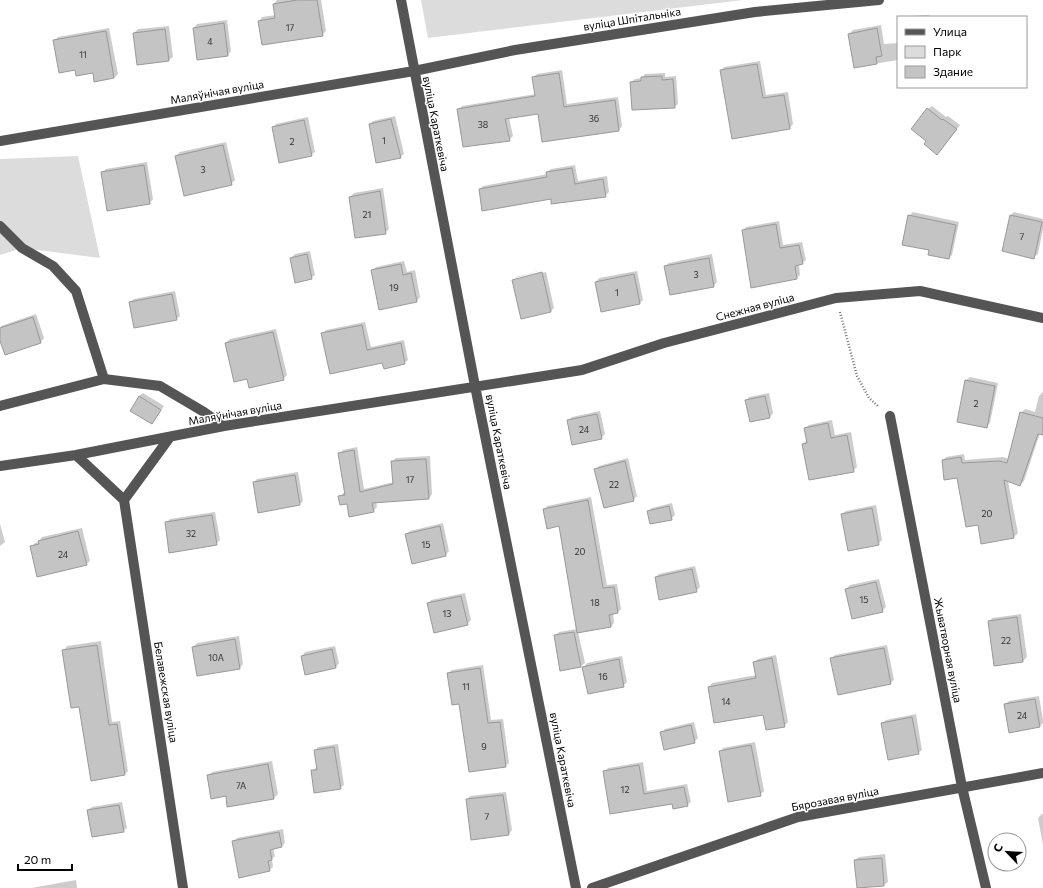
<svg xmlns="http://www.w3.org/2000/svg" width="1043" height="888" font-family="Commissioner,sans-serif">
<rect width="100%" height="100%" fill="#fff"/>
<path fill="#dcdcdc" d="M 421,0 L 743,0 L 428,38 Z
M 78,156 L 100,258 L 22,248 L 0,255 L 0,159 Z"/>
<path fill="#0003" d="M 277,0 L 321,0 L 326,31 L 322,35 L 259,21 L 262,17 L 276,15 L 274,4 Z
M 929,15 L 929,17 L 909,17 L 910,16 Z
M 227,20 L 231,51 L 228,55 L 194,28 L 197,24 Z
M 881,25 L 884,44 L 898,43 L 898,60 L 855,67 L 849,34 L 853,30 Z
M 169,26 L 173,57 L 169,60 L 138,64 L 134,33 L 138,29 Z
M 109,28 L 118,74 L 114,78 L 95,81 L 93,72 L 76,69 L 54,41 L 58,37 Z
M 760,61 L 766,95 L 788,92 L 793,124 L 790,128 L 721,71 L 724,67 Z
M 562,70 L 567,104 L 618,97 L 622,126 L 619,130 L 539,113 L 509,118 L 513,136 L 509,140 L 458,110 L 462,106 L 536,94 L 533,77 L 537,74 Z
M 665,73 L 665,77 L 676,76 L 678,104 L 674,107 L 631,82 L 635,79 L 642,78 L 645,74 Z
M 932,106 L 946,117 L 948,116 L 960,125 L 941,150 L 928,141 L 928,109 Z
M 395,116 L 404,154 L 400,157 L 370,124 L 373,121 Z
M 308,117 L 315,152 L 311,155 L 273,127 L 276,124 Z
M 226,142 L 235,180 L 231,184 L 176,156 L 180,152 Z
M 147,162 L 153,199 L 150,203 L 108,210 L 102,173 L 106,169 Z
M 575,165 L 578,181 L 607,176 L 609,192 L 605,196 L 551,197 L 480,189 L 483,186 L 548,174 L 547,172 L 551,169 Z
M 383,188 L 389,229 L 385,233 L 350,197 L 354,193 Z
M 913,212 L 959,222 L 952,255 L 949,258 L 930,249 L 909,216 Z
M 1014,212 L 1043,219 L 1043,229 L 1038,254 L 1034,257 L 1010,216 Z
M 779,221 L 783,245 L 802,242 L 806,260 L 802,263 L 799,264 L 800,275 L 797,278 L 743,231 L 746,227 Z
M 310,251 L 315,275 L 311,278 L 291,258 L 295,254 Z
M 712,254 L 717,282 L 714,286 L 665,266 L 669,263 Z
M 404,261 L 407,272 L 415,270 L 420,297 L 417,301 L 372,270 L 376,267 Z
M 545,269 L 515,278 L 515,280 L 546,272 L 554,308 L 551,311 L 513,281 L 516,277 Z
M 637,271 L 643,300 L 639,304 L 596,282 L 599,278 Z
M 175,291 L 180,316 L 176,319 L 130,302 L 134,299 Z
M 36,314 L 44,338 L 41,342 L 0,337 L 1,326 Z
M 365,322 L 371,347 L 404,340 L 408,360 L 404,363 L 383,361 L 322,334 L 326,330 Z
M 276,329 L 287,375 L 283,379 L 248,378 L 226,343 L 230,339 Z
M 970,377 L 998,383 L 990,423 L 986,427 L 958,421 L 966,380 Z
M 1043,392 L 1043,434 L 1040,433 L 1024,481 L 1020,485 L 1008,481 L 1018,533 L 1014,537 L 982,542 L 979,524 L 958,477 L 943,460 L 946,457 L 964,454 L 965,460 L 1003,457 L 1009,459 L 1021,413 L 1025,409 L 1035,412 L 1039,396 Z
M 143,393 L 164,406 L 152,423 L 139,396 Z
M 769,393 L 773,413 L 770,417 L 746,401 L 749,397 Z
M 600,411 L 605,434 L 601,438 L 568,421 L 572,417 Z
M 832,420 L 835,435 L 851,432 L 857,467 L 853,471 L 803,444 L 807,440 L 805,428 L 809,425 Z
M 357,447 L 364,489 L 394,482 L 392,462 L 396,458 L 430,456 L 432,494 L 429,498 L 376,501 L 377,507 L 373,511 L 347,503 L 340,497 L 343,493 L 346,493 L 340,453 L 343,450 Z
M 628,458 L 637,496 L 633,500 L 596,469 L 599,466 Z
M 298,472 L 303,501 L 300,504 L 254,482 L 257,479 Z
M 591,497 L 607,585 L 617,584 L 621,609 L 618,612 L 613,613 L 614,623 L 611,627 L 578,632 L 585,663 L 581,666 L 561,670 L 555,636 L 559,632 L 577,629 L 560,525 L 544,510 L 547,506 Z
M 672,503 L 675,515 L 671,519 L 648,511 L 652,508 Z
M 876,505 L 882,540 L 878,544 L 842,514 L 846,511 Z
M 215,512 L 220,540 L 216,544 L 166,523 L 170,519 Z
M 443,523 L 449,551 L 446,555 L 413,562 L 406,534 L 410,531 Z
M 0,524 L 5,542 L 0,546 Z
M 82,528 L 90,561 L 86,564 L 31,547 L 35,543 L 39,542 L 39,541 L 42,537 Z
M 695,566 L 700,587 L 696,591 L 656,577 L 659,574 Z
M 879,579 L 886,607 L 882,611 L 846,589 L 850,585 Z
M 465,593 L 471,620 L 467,624 L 428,604 L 431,600 Z
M 1021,614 L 1027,657 L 1023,661 L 995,665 L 989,622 L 992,618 Z
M 239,636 L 243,664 L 240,668 L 193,647 L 197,643 Z
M 101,641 L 112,722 L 120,721 L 128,771 L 125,774 L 80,706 L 64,650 L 67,646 Z
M 887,645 L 894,680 L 890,683 L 832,658 L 835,655 Z
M 335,646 L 339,663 L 336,667 L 302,656 L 305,652 Z
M 776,655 L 788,722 L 784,726 L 764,713 L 709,687 L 712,683 L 757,675 L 754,662 L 758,659 Z
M 622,656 L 627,682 L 623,686 L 584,667 L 587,663 Z
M 483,665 L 491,720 L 503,719 L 509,763 L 505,766 L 460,703 L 448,673 L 452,670 Z
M 1039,696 L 1043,720 L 1043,723 L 1040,726 L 1005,704 L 1009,701 Z
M 916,714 L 922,750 L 918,753 L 883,723 L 886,720 Z
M 694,722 L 698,738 L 694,742 L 661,733 L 665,729 Z
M 755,742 L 764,791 L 760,795 L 720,752 L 723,748 Z
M 338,744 L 344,785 L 340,788 L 312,771 L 317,767 L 315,751 L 318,747 Z
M 272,761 L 278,794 L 274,798 L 228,806 L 226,795 L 208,776 L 212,772 Z
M 643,762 L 647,791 L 687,784 L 691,802 L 687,805 L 673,803 L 611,813 L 605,771 L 608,768 Z
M 506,792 L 512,830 L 509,834 L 467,800 L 470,796 Z
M 122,802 L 127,828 L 123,831 L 88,810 L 92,807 Z
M 1042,814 L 1043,814 L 1043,845 L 1038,818 Z
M 283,829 L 285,843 L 282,846 L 273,848 L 275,856 L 272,859 L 273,867 L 269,870 L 233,842 L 237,838 Z
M 885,854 L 888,882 L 884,885 L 858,888 L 855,860 L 859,857 Z
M 76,880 L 77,888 L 31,888 Z"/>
<path fill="#c4c4c4" stroke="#999" d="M 297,0 L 317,0 L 323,36 L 262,45 L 258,21 L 275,18 L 273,4 Z
M 224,23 L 228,56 L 197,60 L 193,28 Z
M 877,28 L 882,56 L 876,57 L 877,64 L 854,68 L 848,34 Z
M 165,29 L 169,61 L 137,65 L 133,33 Z
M 106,31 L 114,78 L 94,82 L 93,73 L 76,76 L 75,70 L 59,73 L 53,40 Z
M 757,64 L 763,98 L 784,95 L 790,129 L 732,139 L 720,70 Z
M 559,73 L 564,107 L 615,100 L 619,131 L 542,142 L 538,114 L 505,119 L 510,141 L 463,147 L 457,109 L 535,96 L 532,77 Z
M 662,76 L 662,80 L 673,79 L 675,108 L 632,110 L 630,82 L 641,81 L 641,77 Z
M 927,108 L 942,120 L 943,119 L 957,129 L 937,155 L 924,144 L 926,141 L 911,129 Z
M 391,119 L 401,158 L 376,163 L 369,124 Z
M 304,120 L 312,156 L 279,163 L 272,127 Z
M 223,145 L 232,185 L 184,196 L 175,156 Z
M 144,165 L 150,204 L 107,211 L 101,172 Z
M 572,168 L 575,184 L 603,179 L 606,197 L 551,204 L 551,199 L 482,211 L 479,189 L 547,177 L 546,172 Z
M 380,191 L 386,234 L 355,238 L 349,197 Z
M 908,215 L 956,225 L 949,259 L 928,255 L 929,250 L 902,245 Z
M 1010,215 L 1042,222 L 1034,259 L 1002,251 Z
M 776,224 L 780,248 L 799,245 L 803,264 L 795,266 L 797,279 L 751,288 L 742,230 Z
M 307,254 L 312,279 L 295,283 L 290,258 Z
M 709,258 L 714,287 L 670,295 L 664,266 Z
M 401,264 L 403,275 L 411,273 L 417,302 L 379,310 L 371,270 Z
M 542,272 L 551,312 L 521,319 L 512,280 Z
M 634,274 L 640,304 L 601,312 L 595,282 Z
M 172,294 L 177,320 L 134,328 L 129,302 Z
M 33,317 L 41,343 L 5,355 L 0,341 L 0,328 Z
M 362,325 L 367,350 L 401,343 L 405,364 L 384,369 L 382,363 L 330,374 L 321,333 Z
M 273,332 L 284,380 L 249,388 L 247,379 L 234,382 L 225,343 Z
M 965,380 L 995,386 L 987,428 L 957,422 Z
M 139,396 L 161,410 L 152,424 L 130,411 Z
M 765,396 L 770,418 L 750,422 L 745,400 Z
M 1020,412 L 1043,418 L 1043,435 L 1038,434 L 1020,486 L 1004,480 L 1014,538 L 981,544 L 978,525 L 966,527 L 957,478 L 944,480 L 942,460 L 961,457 L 962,463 L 999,461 L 1007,463 Z
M 597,414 L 602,439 L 572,445 L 567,420 Z
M 828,423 L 831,438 L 847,435 L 854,472 L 809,480 L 802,444 L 807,443 L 804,428 Z
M 354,450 L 360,492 L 393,484 L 391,461 L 426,459 L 429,499 L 372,503 L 374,512 L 349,517 L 347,504 L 340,505 L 338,496 L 345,495 L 338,453 Z
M 625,461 L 634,501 L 604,508 L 594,469 Z
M 295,475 L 300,505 L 258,513 L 253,482 Z
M 588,500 L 603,588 L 614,587 L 618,613 L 609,615 L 611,627 L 577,633 L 559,526 L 547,529 L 543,509 Z
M 669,506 L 672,520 L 650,524 L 647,511 Z
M 872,508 L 879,545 L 848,551 L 841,514 Z
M 212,515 L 217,545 L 169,553 L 165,522 Z
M 440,526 L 446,556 L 412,564 L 405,534 Z
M 78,531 L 87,565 L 37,577 L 30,546 L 39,544 L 38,541 Z
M 692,569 L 697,592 L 659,600 L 655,577 Z
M 876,582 L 883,612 L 852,619 L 845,589 Z
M 461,596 L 468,625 L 434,633 L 427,603 Z
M 1017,617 L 1023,662 L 994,666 L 988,621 Z
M 574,632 L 581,667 L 560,671 L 554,635 Z
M 235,639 L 240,669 L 197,676 L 192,647 Z
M 97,645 L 109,725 L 117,724 L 125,775 L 91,781 L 79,707 L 71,708 L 62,650 Z
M 884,648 L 891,684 L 838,695 L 830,658 Z
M 332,649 L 336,668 L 305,675 L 301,656 Z
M 772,658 L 785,727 L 766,730 L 763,715 L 714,723 L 708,687 L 756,678 L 753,662 Z
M 619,659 L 624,687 L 588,694 L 582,667 Z
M 480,668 L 488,723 L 500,722 L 506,767 L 469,772 L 459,704 L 452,705 L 447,673 Z
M 1035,699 L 1040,727 L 1009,733 L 1004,704 Z
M 912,717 L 919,754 L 888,760 L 881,723 Z
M 691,725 L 695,743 L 664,750 L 660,732 Z
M 751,745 L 761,796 L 728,802 L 719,751 Z
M 334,747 L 341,789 L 314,793 L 311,770 L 317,770 L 314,750 Z
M 268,764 L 274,799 L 227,807 L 226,796 L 211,799 L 207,775 Z
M 639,765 L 644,794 L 684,787 L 688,806 L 673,809 L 672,804 L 610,814 L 603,771 Z
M 503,795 L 509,835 L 471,840 L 466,799 Z
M 119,805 L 124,832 L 92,837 L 87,810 Z
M 279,832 L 282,847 L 270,850 L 272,860 L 268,861 L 270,871 L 239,878 L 232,841 Z
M 882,858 L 884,886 L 857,888 L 854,860 Z"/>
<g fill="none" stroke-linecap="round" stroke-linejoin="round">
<path stroke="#777" stroke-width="2.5" stroke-dasharray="1 2" stroke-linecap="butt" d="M 840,312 L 857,376 L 869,398 L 879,407"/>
<path stroke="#555" stroke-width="10" d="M 401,0 L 475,386 L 576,888
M 0,141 L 414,71 L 515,50 L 755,12 L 879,0
M 0,226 L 22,248 L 53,266 L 76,291 L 104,379
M 0,406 L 104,379 L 160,386 L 204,412 L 224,426
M 890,416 L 962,787 L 986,888
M 170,437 L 124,500 L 183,888
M 76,455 L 124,500
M 0,466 L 76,455 L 224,426 L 582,370 L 664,343 L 836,298 L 920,291 L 1043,318
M 592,888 L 798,817 L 1043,773"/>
</g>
<g text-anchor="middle" stroke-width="3" stroke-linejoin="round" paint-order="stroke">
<g font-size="9" fill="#313131">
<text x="290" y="31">17</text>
<text x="210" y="45">4</text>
<text x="83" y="58">11</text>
<text x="594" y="122">36</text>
<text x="483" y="128">38</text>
<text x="384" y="144">1</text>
<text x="292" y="145">2</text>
<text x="203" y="173">3</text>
<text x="367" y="218">21</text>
<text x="1022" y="240">7</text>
<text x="696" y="278">3</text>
<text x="394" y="291">19</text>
<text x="617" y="296">1</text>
<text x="976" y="407">2</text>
<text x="584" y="433">24</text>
<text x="410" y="483">17</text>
<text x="614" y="488">22</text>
<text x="987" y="517">20</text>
<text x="191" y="537">32</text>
<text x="426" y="548">15</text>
<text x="580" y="555">20</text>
<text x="63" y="558">24</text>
<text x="864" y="603">15</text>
<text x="595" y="606">18</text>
<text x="447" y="617">13</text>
<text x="1006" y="644">22</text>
<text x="216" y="661">10А</text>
<text x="603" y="680">16</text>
<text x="466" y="690">11</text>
<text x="726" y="705">14</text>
<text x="1022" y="719">24</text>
<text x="484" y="750">9</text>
<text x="241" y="789">7А</text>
<text x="625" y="793">12</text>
<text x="487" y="820">7</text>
</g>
<g font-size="11" fill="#000" stroke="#fff">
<text transform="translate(632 19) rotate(-9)" y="4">вуліца Шпітальніка</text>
<text transform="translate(217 92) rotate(-10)" y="4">Маляўнічая вуліца</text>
<text transform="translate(436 124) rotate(79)" y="4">вуліца Караткевіча</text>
<text transform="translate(755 307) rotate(-15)" y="4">Снежная вуліца</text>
<text transform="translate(235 413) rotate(-10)" y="4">Маляўнічая вуліца</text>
<text transform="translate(499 442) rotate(79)" y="4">вуліца Караткевіча</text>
<text transform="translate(948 650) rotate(79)" y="4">Жыватворная вуліца</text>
<text transform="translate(166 692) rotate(81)" y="4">Белавежская вуліца</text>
<text transform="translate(563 760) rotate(79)" y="4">вуліца Караткевіча</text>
<text transform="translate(835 799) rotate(-11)" y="4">Бярозавая вуліца</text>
</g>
</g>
<rect x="897" y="16" width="130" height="72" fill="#ffffff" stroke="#999999"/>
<rect x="905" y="29" width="20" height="6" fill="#555555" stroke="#999999"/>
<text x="933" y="36" font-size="12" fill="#000000">Улица</text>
<rect x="905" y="46" width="20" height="12" fill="#dcdcdc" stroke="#999999"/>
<text x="933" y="56" font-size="12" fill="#000000">Парк</text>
<rect x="905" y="66" width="20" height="12" fill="#c4c4c4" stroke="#999999"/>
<text x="933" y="76" font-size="12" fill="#000000">Здание</text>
<g transform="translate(1007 852) rotate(295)"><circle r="19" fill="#ffffff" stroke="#999999"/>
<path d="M0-3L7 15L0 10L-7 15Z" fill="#000000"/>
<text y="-6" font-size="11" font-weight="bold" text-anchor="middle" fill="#000000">С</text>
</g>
<path d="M18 864v6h54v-6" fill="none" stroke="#000000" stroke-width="2"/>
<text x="24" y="864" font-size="12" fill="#000000" stroke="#ffffff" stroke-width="3" paint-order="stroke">20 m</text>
</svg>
